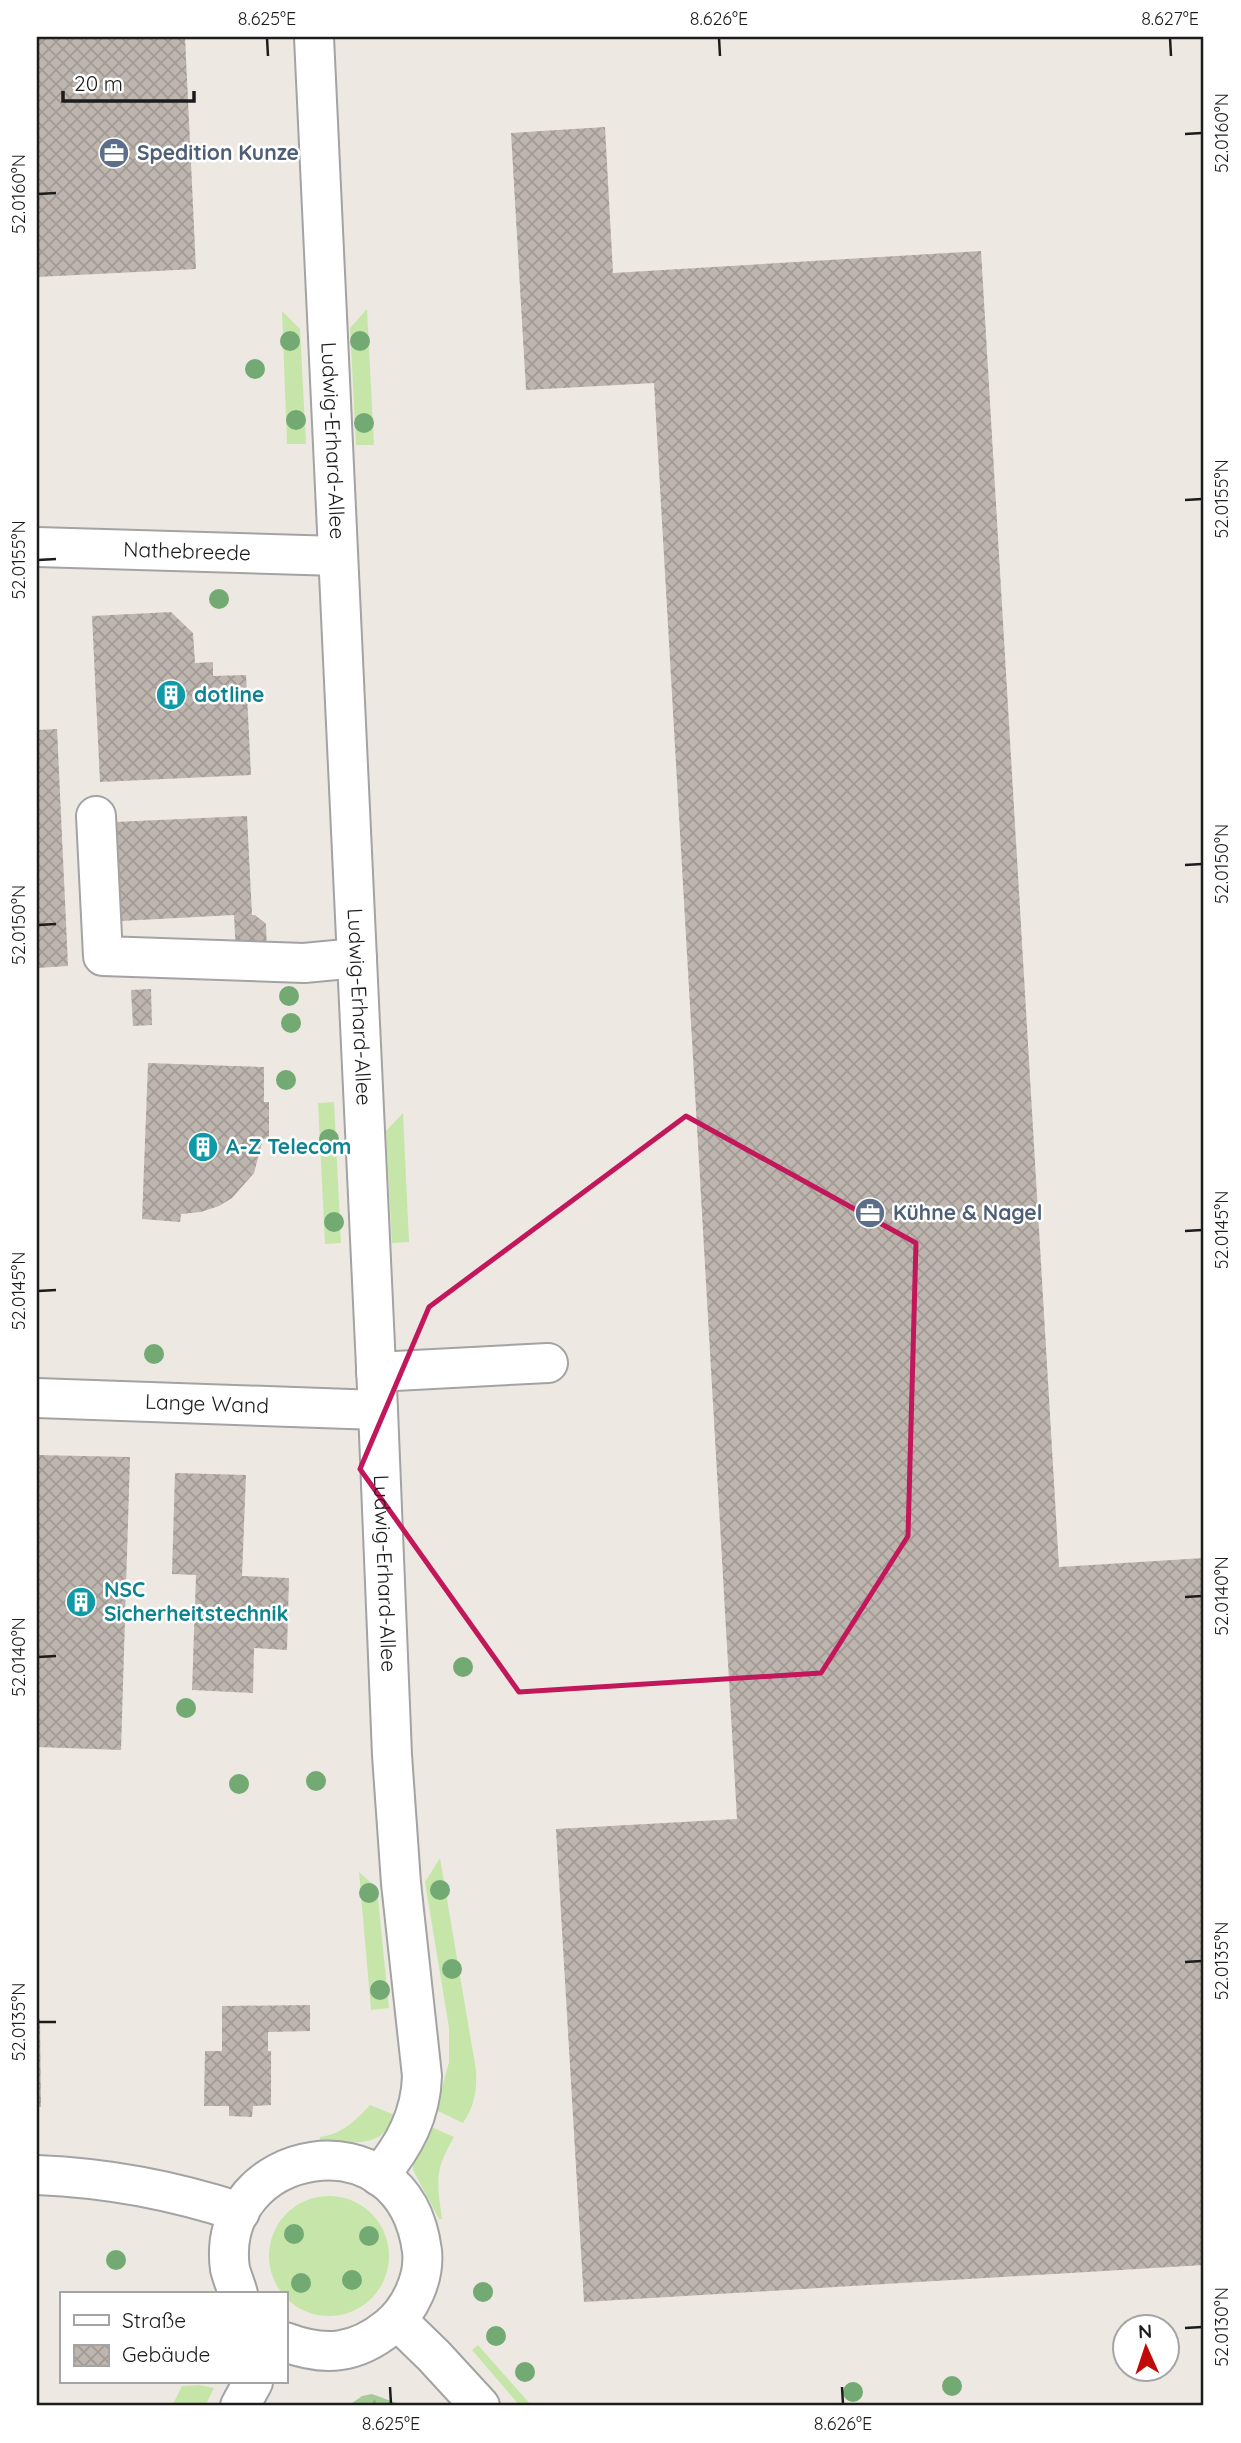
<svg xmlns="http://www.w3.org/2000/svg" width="1241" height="2443" font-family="Quicksand,sans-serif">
<defs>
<pattern id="forest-firs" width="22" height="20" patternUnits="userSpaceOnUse" patternTransform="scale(1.75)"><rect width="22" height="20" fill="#a6cb98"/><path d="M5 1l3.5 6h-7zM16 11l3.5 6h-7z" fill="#8eae82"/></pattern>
<pattern id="building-cross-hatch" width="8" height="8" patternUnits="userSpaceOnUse" patternTransform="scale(1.75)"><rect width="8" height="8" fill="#bdb5ae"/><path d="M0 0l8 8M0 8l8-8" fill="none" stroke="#a29b95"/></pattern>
</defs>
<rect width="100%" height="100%" fill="#ede9e2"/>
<path fill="#c6e6a9" d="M 367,309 L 374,445 L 356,445 L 350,328 Z
M 282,311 L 300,329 L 306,444 L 287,444 Z
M 334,1102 L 341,1243 L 325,1244 L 318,1103 Z
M 403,1113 L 409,1242 L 392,1243 L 386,1131 Z
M 440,1858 L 476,2070 C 477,2091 475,2105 463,2123 L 436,2110 L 449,2062 L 449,2028 L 425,1882 Z
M 359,1872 L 377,1888 L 389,2008 L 371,2010 Z
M 370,2105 L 397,2116 C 377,2151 356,2141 320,2141 L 320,2137 C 342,2134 355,2121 370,2105 Z
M 429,2126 L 454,2137 C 434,2172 437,2181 442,2219 L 439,2219 L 413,2170 L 413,2157 Z
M269 2256a60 60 0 1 1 120 0a60 60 0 1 1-120 0Z
M 478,2345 L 532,2406 L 520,2406 L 472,2350 Z
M 199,2385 L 214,2388 L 205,2406 L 172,2406 L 182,2386 Z"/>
<path fill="url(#forest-firs)" d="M 372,2394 L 399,2404 L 400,2406 L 348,2406 L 362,2396 Z"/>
<path fill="url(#building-cross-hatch)" d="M 37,37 L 185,37 L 196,269 L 37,277 Z
M 605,127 L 613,273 L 981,251 L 1059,1567 L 1204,1558 L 1204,2265 L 584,2302 L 556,1829 L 737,1819 L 654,383 L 526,390 L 511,133 Z
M 171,612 L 193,633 L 195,663 L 213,662 L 213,676 L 246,675 L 251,775 L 100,782 L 92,616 Z
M 57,729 L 68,966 L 37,968 L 37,730 Z
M 247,816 L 252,915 L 255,915 L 266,924 L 267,954 L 236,955 L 234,915 L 120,921 L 115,822 Z
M 151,989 L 152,1025 L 133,1026 L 131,990 Z
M 148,1063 L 264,1067 L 264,1102 L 269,1102 L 269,1139 L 263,1139 L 254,1173 L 232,1198 L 219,1206 L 201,1212 L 181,1214 L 180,1222 L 142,1219 Z
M 37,1455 L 130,1457 L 121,1750 L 37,1747 Z
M 175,1473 L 246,1475 L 242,1576 L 289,1578 L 287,1650 L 254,1648 L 253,1693 L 192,1690 L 196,1575 L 172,1574 Z
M 310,2005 L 310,2031 L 268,2032 L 268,2051 L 271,2051 L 271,2105 L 253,2106 L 252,2117 L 229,2116 L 229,2106 L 204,2106 L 205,2051 L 222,2051 L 222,2006 Z
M 37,2019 L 40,2019 L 41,2107 L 37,2107 Z"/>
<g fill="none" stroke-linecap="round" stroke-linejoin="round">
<g stroke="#a3a3a3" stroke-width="42">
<g id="minor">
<path id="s1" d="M 314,37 L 378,1410 L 392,1755 L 401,1883 L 422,2076 C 421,2115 404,2146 379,2176"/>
<path id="s2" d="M 37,547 L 338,556"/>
<path d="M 96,816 L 103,956 L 304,963 L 357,958"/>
<path d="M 376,1372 L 548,1363"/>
<path id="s3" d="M 37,1398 L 378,1410"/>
<path d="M 37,2175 C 109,2178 171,2190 240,2212"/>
<path d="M 238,2294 C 236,2286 232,2277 230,2269 C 213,2148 404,2110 422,2251 C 425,2278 410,2310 389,2327 C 356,2354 325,2357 285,2342"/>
<path d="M 397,2320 L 434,2356 L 480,2406"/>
<path d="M 240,2406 L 253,2382"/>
</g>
</g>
<use href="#minor" stroke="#fff" stroke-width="38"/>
</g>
<g fill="#73a973">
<circle cx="290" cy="341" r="10"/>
<circle cx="360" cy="341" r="10"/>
<circle cx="255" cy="369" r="10"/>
<circle cx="296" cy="420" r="10"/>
<circle cx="364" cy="423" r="10"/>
<circle cx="219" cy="599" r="10"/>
<circle cx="289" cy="996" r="10"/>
<circle cx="291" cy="1023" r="10"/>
<circle cx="286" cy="1080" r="10"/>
<circle cx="329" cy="1139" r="10"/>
<circle cx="334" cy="1222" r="10"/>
<circle cx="154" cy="1354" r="10"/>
<circle cx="463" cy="1667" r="10"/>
<circle cx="186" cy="1708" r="10"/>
<circle cx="316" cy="1781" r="10"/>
<circle cx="239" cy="1784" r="10"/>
<circle cx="440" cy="1890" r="10"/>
<circle cx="369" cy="1893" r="10"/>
<circle cx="452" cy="1969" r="10"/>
<circle cx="380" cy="1990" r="10"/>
<circle cx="294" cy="2234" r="10"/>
<circle cx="369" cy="2236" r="10"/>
<circle cx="116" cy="2260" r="10"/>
<circle cx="352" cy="2280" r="10"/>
<circle cx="301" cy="2283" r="10"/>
<circle cx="483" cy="2292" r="10"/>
<circle cx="496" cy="2336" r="10"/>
<circle cx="525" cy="2372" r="10"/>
<circle cx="952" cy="2386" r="10"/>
<circle cx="853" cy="2392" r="10"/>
</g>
<path fill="none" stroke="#c2185b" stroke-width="5" stroke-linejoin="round" d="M 686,1116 L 916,1243 L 908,1536 L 821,1673 L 519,1692 L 360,1469 L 429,1307 Z"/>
<path fill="none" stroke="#1c1c1c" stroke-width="2.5" d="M 267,38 L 268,56M 719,38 L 720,56M 1170,38 L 1171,56M 1185,134 L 1202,133M 38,194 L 56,193M 1185,500 L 1202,499M 38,560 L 56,559M 1185,865 L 1202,864M 38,925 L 56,924M 1185,1231 L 1202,1230M 38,1291 L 56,1290M 1185,1597 L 1202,1596M 38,1657 L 56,1656M 1185,1962 L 1202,1961M 38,2022 L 56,2022M 1185,2328 L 1202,2327M 390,2387 L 391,2404M 842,2387 L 843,2404"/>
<defs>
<g id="office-disc" transform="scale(1.575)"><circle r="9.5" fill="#5c6f8a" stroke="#fff"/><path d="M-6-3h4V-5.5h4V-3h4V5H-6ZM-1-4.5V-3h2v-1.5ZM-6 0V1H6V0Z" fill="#fff"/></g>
<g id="building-disc" transform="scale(1.575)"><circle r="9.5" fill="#0f9aa8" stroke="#fff"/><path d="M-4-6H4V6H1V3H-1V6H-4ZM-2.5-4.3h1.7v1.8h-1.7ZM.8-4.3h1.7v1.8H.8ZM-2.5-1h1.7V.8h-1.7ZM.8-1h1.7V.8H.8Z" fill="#fff"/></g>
</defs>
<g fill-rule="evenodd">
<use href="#office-disc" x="114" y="153"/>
<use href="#building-disc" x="171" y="695"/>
<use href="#building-disc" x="203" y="1147"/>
<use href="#office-disc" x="870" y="1213"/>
<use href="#building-disc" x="81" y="1602"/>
</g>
<g text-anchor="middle" stroke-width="5" stroke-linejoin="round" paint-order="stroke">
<g font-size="21" font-weight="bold" fill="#4e5e75" stroke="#fff" text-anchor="start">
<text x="137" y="160">Spedition Kunze</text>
<text x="893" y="1220">Kühne &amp; Nagel</text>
</g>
<g font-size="21" fill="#1c1c1c" stroke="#fff">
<text dy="7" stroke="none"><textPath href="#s1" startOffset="404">Ludwig-Erhard-Allee</textPath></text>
<text dy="7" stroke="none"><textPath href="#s2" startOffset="150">Nathebreede</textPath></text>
<text dy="7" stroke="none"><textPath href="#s1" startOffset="971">Ludwig-Erhard-Allee</textPath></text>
<text dy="7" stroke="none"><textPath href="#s3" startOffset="170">Lange Wand</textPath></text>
<text dy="7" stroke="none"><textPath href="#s1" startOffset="1538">Ludwig-Erhard-Allee</textPath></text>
</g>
<g font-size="21" font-weight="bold" fill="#0d838f" stroke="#fff" text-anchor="start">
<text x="194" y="702">dotline</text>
<text x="226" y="1154">A-Z Telecom</text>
<text x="104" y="1597">NSC<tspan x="104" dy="24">Sicherheitstechnik</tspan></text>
</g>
</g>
<rect width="1241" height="2443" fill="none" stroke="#ffffff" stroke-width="77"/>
<rect x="60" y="2292" width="228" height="91" fill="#ffffff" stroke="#a4a4a4" stroke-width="2"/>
<rect x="74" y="2315" width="35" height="10" fill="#ffffff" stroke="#a4a4a4" stroke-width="2"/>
<text x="122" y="2328" font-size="21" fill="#1c1c1c">Straße</text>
<rect x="74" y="2345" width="35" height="21" fill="url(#building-cross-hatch)" stroke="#a4a4a4" stroke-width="2"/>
<text x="122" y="2362" font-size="21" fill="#1c1c1c">Gebäude</text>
<g transform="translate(1146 2348) rotate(357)"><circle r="33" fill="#ffffff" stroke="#a4a4a4" stroke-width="2"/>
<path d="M0-5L12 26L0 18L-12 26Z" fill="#c00a08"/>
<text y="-10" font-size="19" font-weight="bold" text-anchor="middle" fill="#1c1c1c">N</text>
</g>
<path d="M63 91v10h131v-10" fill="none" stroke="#1c1c1c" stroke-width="3.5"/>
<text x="74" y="91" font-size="21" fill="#1c1c1c" stroke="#ffffff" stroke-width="5" paint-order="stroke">20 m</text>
<rect x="38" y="38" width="1164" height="2366" fill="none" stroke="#1c1c1c" stroke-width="2.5"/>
<g font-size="18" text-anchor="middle" fill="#1c1c1c">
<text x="267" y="25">8.625°E</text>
<text x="719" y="25">8.626°E</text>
<text x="1170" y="25">8.627°E</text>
<text transform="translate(1222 133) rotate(-90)" y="6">52.0160°N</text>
<text transform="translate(19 194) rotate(-90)" y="6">52.0160°N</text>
<text transform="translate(1222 499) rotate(-90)" y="6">52.0155°N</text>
<text transform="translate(19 560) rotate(-90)" y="6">52.0155°N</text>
<text transform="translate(1222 864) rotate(-90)" y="6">52.0150°N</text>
<text transform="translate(19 925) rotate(-90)" y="6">52.0150°N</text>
<text transform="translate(1222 1230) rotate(-90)" y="6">52.0145°N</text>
<text transform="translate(19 1291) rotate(-90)" y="6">52.0145°N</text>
<text transform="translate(1222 1596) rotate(-90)" y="6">52.0140°N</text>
<text transform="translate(19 1657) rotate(-90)" y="6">52.0140°N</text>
<text transform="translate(1222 1961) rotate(-90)" y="6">52.0135°N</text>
<text transform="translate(19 2022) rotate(-90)" y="6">52.0135°N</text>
<text transform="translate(1222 2327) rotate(-90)" y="6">52.0130°N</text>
<text x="391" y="2430">8.625°E</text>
<text x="843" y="2430">8.626°E</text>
</g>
</svg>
